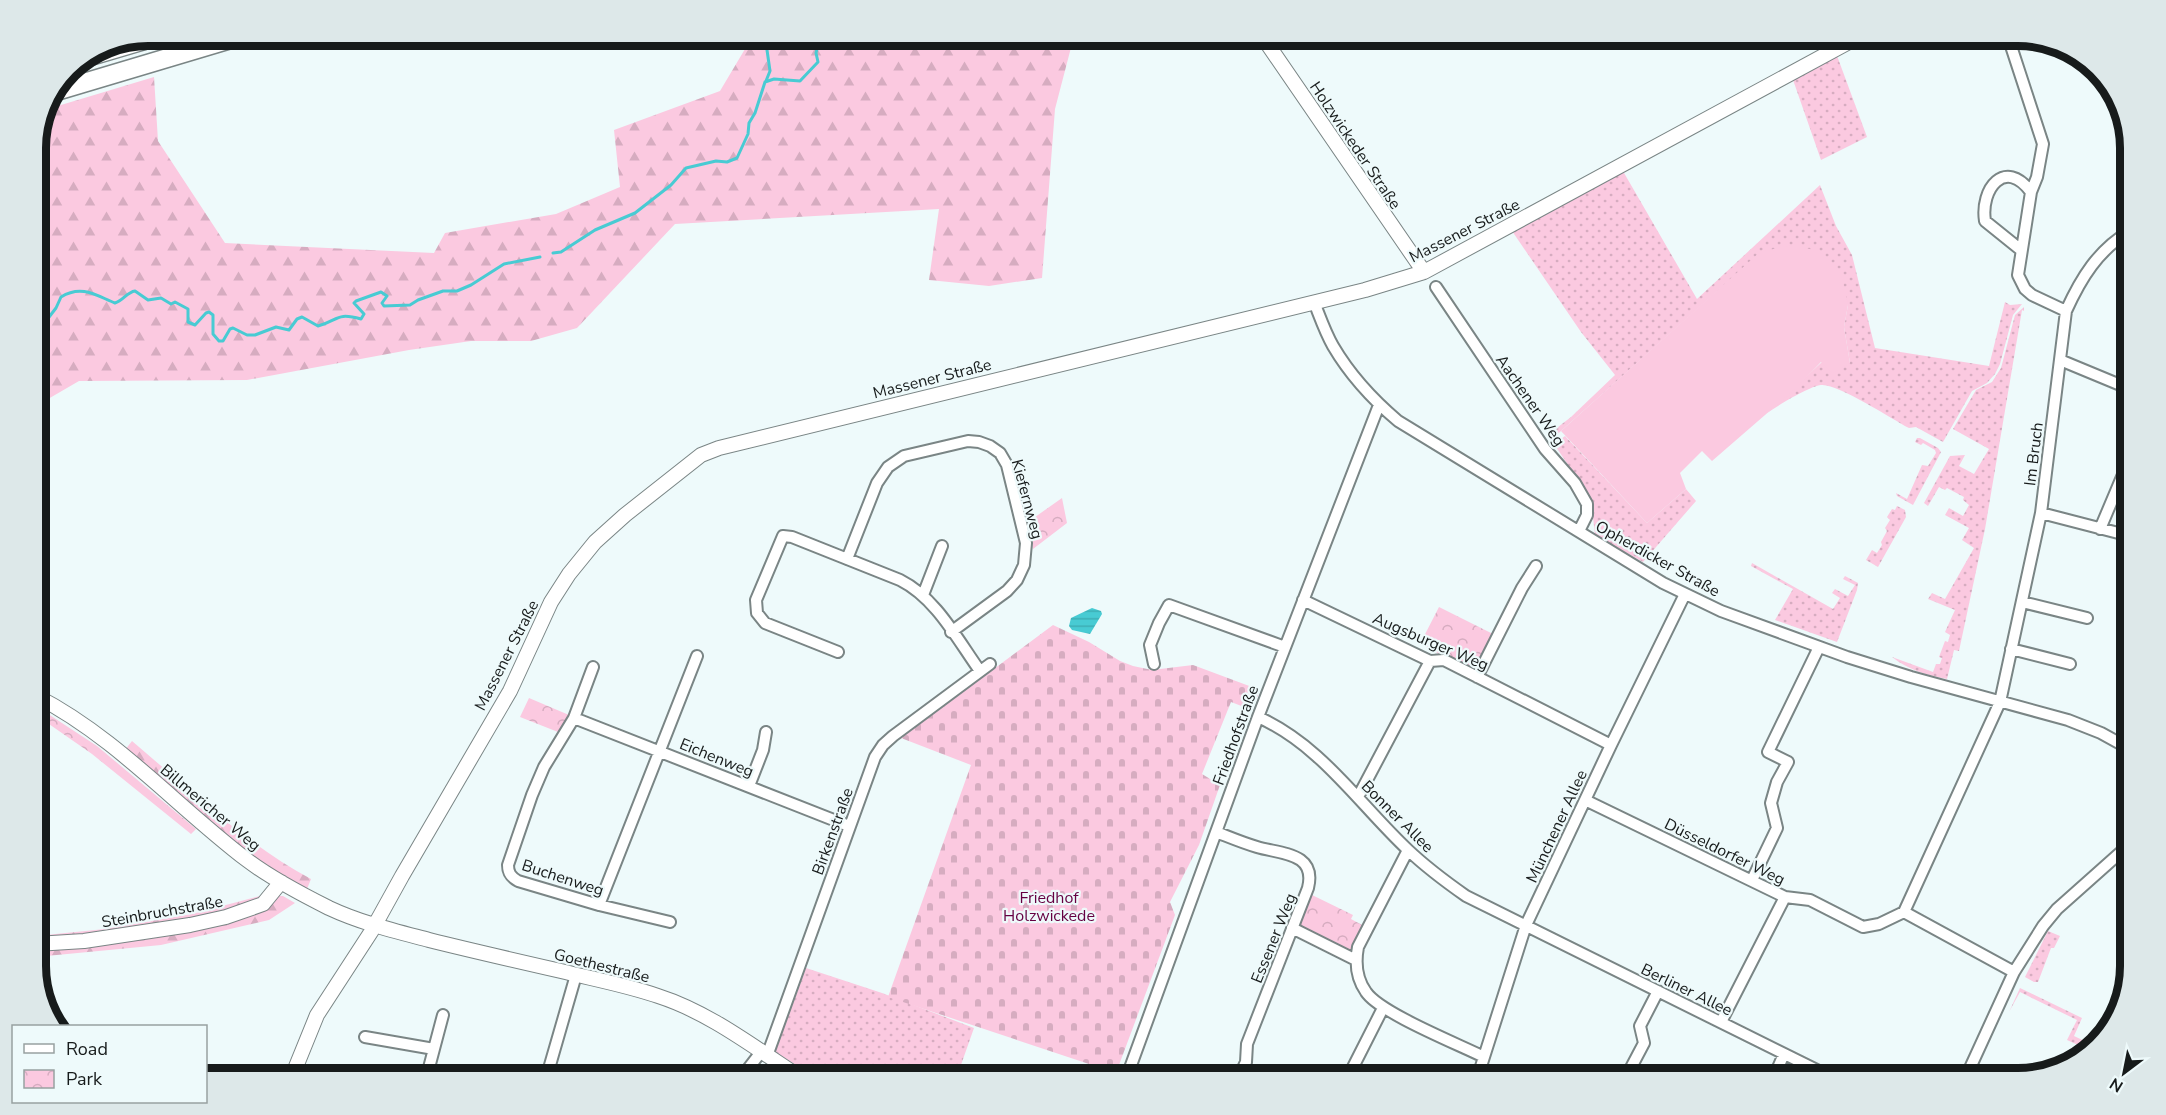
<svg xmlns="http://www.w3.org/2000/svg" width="2166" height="1115" font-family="'Nunito Sans',sans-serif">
<defs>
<pattern id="grass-dots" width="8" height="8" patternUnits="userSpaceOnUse" patternTransform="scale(1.5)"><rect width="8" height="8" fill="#fbc9e0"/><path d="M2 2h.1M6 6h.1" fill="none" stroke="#d6acc0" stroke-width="1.8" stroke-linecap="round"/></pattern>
<pattern id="forest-firs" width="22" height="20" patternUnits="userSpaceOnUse" patternTransform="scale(1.5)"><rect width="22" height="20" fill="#fbc9e0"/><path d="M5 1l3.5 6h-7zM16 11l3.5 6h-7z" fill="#d6acc0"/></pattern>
<pattern id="cemetery-stones" width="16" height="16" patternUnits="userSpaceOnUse" patternTransform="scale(1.5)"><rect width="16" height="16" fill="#fbc9e0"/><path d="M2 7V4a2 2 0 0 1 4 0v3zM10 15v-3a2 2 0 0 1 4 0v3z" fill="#d6acc0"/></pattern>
<pattern id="park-crowns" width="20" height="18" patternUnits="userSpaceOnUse" patternTransform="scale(1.5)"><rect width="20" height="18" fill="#fbc9e0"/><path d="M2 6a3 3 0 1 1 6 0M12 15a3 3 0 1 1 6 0" fill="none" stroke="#d6acc0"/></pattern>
<pattern id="water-rules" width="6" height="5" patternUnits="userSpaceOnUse" patternTransform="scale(1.5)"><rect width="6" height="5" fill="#48cbd3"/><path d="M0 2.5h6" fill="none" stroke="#3eaeb5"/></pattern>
</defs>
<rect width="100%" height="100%" fill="#eefafb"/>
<path fill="url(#grass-dots)" d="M 1836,53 L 1867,137 L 1821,160 L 1792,77 Z
M 1620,166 L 1697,299 L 1820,185 L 1836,226 L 1852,255 L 1875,348 L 1989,366 L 2005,302 L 2010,305 L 2022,304 L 2013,315 L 2000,364 L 1995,374 L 1987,383 L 1972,391 L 1943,442 L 1916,427 L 1909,428 C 1892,419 1837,383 1821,385 C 1810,386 1777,406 1767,413 L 1822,362 L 1850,363 L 1844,327 L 1848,305 L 1761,252 L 1552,439 L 1549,434 L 1571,417 L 1615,375 L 1581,332 L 1510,228 Z
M 2024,307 L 2024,311 L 2022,310 L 1985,529 L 1959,651 L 1954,650 L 1947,679 C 1927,675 1908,670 1892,657 L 1933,672 L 1936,664 L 1940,664 L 1942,658 L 1939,657 L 1945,641 L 1948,642 L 1950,635 L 1945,632 L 1955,610 L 1928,599 L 1932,593 L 1945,599 L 1974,548 L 1962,540 L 1969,528 L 1945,515 L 1949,508 L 1963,516 L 1969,505 L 1963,500 L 1964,497 L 1947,488 L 1945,490 L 1939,487 L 1928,506 L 1924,503 L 1950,456 L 1965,455 L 1959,466 L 1974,474 L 1989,449 L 1953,429 L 1976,390 L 1992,382 L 2001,368 L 2015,315 Z
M 1565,436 L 1647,523 L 1686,489 L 1696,501 L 1643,562 L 1595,535 L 1591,499 L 1554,444 Z
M 1917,438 L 1920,438 L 1938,448 L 1941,452 L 1913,505 L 1897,496 L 1896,493 L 1907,499 L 1922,465 L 1928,466 L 1936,453 L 1935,450 L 1923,443 L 1921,445 L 1915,442 Z
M 1897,506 L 1905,510 L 1906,517 L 1878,567 L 1866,560 L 1872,550 L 1877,553 L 1882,545 L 1881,542 L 1887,531 L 1885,528 L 1890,520 L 1887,517 L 1892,509 L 1895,510 Z
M 1752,563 L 1833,609 L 1840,598 L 1832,593 L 1835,589 L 1848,596 L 1855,585 L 1843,579 L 1845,576 L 1858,583 L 1857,590 L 1837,642 L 1775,620 L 1793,589 L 1751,566 Z
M 2048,931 L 2060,936 L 2054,948 L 2051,948 L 2038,982 L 2034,982 L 2025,977 Z
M 806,968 L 882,993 L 974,1028 L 956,1079 L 819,1079 L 775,1052 Z
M 2020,988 L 2082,1018 L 2074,1036 L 2093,1045 L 2089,1050 L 2067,1040 L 2077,1020 L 2020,992 L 2009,1012 Z"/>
<path fill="url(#forest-firs)" d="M 742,36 L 1074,36 L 1055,109 L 1042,278 L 989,286 L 929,280 L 939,209 L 675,224 L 577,328 L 531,341 L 471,341 L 409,350 L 247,380 L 79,381 L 36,406 L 36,142 L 51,108 L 154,77 L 158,141 L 225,243 L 434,253 L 445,233 L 556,214 L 620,187 L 614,130 L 720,91 L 745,49 Z
M 132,741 C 189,789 245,844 311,879 L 307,889 L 271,869 L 220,833 L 125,750 Z
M 260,896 L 283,896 L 295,903 L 269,920 L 161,945 L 36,957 L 36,936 L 105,929 L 192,914 Z"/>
<path fill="url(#cemetery-stones)" d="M 1053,625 L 1089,642 L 1120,661 L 1133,666 L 1152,670 L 1193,665 L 1260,690 L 1252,710 L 1231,702 L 1202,774 L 1220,785 L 1199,845 L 1170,902 L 1175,915 L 1116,1073 L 888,997 L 971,765 L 901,738 Z"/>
<path fill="url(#park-crowns)" d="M 1062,498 L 1067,523 L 1033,549 L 1028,522 Z
M 1439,607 L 1493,634 L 1474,672 L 1420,644 Z
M 529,698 L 569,715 L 558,732 L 520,717 Z
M 36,706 L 97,746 L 196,829 L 191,834 L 92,754 L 36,715 Z
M 1310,894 L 1353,915 L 1351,919 L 1364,926 L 1352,950 L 1347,951 L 1301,928 L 1299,923 Z"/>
<path fill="#fbc9e0" d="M 1791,245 L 1819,251 L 1841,273 L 1848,305 L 1844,327 L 1850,363 L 1832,373 L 1821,362 L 1796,388 L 1712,461 L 1702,451 L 1680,473 L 1686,489 L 1647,523 L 1561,431 L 1760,252 Z"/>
<path fill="url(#water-rules)" d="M 1092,608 L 1101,611 L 1102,614 L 1090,634 L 1072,630 L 1069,626 L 1071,618 Z"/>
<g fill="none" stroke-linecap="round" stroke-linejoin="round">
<path stroke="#48cbd3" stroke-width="3" d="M 765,36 L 770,71 L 766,81
M 553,253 L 561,252 L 595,230 L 635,213 L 671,185 L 686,168 L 716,161 L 727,162 L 737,158 L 748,134 L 749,123 L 755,113 L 765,82 L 774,79 L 800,81 L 818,62 L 816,53 L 820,36
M 36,334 L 56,308 L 61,297 C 82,284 97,296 115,303 C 123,301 127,292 135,291 L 148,300 L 161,298 L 171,304 L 175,302 L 188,309 L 188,322 L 195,325 L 206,313 L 209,312 L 213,315 L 213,334 L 219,341 L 223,341 L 230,329 L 233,328 L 247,335 L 255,335 L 276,327 L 289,330 L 297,319 L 302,317 L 318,326 C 339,320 336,312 361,319 L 364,314 L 354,303 L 356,301 L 381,292 L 387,296 L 382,303 L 384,306 L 410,305 L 418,300 L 443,291 L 457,291 L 471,285 L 504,264 L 540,257"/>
<g stroke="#7a8585" stroke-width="14">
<path id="street" d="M 2011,46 L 2043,144 L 2037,177 L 2031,192 L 2018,275 L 2025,289 L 2032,295 L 2066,311
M 2021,250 L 1985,221 C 1980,189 2005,157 2031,192
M 1436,287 L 1545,449 L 1575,483 L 1587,504 L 1587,515 L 1579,531
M 1314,302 C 1320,317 1325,332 1333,346 C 1350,375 1372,399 1398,421 L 1663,583 L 1721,611 L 1847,657 L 1911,677 L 2068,720 L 2101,733 L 2130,749
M 2060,360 L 2130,389
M 2041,513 L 2130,536
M 2100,529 L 2130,458
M 847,559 L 877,483 L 888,467 L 904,456 L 968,441 L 979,442 L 990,446 L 1000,453 L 1007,465 L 1026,543 L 1024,565 L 1017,580 L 1007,591 L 951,632
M 923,595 L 942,546
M 1303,600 L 1430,661 L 1444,660 L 1611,745
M 2022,602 L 2087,618
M 2011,649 L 2070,664
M 838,652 L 765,623 L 757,613 L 756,600 L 783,536 L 792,537 L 900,580 C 936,598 957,639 980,671
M 1154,664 L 1150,645 L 1159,623 L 1169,605 L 1285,647
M 593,667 L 574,718 L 544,767 L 532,795 L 508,865 C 508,873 511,877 518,881 L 599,905 L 670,922
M 1477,677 L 1522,588 L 1536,566
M 1258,717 C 1321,745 1359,804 1408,850 C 1426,867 1446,882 1466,896 L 1835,1079
M 574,718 L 849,826
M 749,786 L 763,750 L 766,732
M 1358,797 L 1430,661
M 1585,800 L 1785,897 L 1810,900 L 1863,927 L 1879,924 L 1904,912 L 2014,972
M 1216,832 C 1229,837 1243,843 1257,847 C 1280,854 1317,852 1308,888 L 1247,1044 L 1246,1062 L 1238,1079
M 1408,850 L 1358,947 C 1355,963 1356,978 1366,992 C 1380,1013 1458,1044 1484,1057
M 1752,880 L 1777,828 L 1771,803 L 1777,782 L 1788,762 L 1768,752 L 1819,647
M 599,905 L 697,656
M 1904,912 L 2000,702 L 2041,513 L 2066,311 C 2081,278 2098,250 2130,231
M 1292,928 L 1356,960
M 1721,1022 L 1785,897
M 365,1037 L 434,1049
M 767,1056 L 875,757 L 883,745 L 893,736 L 990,664
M 1479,1073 L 1492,1079
M 426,1079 L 443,1015
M 546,1079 L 576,975
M 736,1079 L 744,1074 L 761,1052
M 1126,1079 L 1258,717 L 1379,405
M 1347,1079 L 1383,1008
M 1477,1079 L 1526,925 L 1611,745 L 1685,594
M 1625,1079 L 1644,1043 L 1640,1026 L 1658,991
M 1773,1079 L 1784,1054
M 1965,1079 L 2014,972 L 2043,926 L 2057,909 L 2130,844"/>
</g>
<g stroke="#7a8585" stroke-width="16">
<path id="secondary" d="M 1262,36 L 1424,272
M 36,696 C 116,737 176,806 247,860 C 272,879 301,894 329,908 C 361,923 395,931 429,940 C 473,951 517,961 561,971 C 593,979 626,985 658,996 C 711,1013 756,1049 803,1079
M 36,944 L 84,941 L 190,925 L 226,917 L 263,904 L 281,882
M 291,1079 L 317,1015 L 371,932 L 402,876 L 510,691 L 551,602 L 569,574 L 595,542 L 625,515 L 701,455 L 719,448 L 1365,290 L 1424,272 L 1860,36"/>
</g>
<g stroke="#7a8585" stroke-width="21">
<path id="highway" d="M 87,57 L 158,36
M 60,90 L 241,36"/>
</g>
<use href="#street" stroke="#fff" stroke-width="10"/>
<use href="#secondary" stroke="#fff" stroke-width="14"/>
<use href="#highway" stroke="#fff" stroke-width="18"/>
</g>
<g text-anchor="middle" stroke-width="4.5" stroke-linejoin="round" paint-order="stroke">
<g font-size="16" fill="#171b1b" stroke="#eefafb">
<text transform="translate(1356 145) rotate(56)" y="6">Holzwickeder Straße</text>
<text transform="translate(1464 230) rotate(-27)" y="6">Massener Straße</text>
<text transform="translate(932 378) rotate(-14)" y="6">Massener Straße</text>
<text transform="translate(1531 400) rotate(55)" y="6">Aachener Weg</text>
<text transform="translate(2033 454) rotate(-83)" y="6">Im Bruch</text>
<text transform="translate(1028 499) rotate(75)" y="6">Kiefernweg</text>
<text transform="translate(1658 558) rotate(29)" y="6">Opherdicker Straße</text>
<text transform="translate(1431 641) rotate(23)" y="6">Augsburger Weg</text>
<text transform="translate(506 655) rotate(-63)" y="6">Massener Straße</text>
<text transform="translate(1235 735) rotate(-70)" y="6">Friedhofstraße</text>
<text transform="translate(717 757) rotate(22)" y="6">Eichenweg</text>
<text transform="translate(211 807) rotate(40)" y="6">Billmericher Weg</text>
<text transform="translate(1398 816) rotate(45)" y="6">Bonner Allee</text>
<text transform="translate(1556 826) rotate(-65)" y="6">Münchener Allee</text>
<text transform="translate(832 831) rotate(-70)" y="6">Birkenstraße</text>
<text transform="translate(1725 851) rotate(26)" y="6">Düsseldorfer Weg</text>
<text transform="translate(563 877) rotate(18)" y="6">Buchenweg</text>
<text transform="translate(162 911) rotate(-10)" y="6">Steinbruchstraße</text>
<text transform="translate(1273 938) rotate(-68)" y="6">Essener Weg</text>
<text transform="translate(602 965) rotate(14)" y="6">Goethestraße</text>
<text transform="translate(1687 989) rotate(26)" y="6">Berliner Allee</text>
</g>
<g font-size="16" fill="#650042" stroke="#eefafb">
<text x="1049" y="903">Friedhof<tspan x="1049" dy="18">Holzwickede</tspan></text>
</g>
</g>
<path d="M0 0H2166V1115H0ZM148 46H2018A102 102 0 0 1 2120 148V966A102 102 0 0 1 2018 1068H148A102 102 0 0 1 46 966V148A102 102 0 0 1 148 46Z" fill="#dde8e9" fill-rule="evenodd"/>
<path fill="none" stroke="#171b1b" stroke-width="8" d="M148 46H2018A102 102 0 0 1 2120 148V966A102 102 0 0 1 2018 1068H148A102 102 0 0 1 46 966V148A102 102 0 0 1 148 46Z"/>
<rect x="12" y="1025" width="195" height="78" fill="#eefafb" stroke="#98a1a1" stroke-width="1.5"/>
<rect x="24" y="1044" width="30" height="9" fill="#ffffff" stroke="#98a1a1" stroke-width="1.5"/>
<text x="66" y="1055" font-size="18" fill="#171b1b">Road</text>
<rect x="24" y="1070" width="30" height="18" fill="url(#park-crowns)" stroke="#98a1a1" stroke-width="1.5"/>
<text x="66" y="1085" font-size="18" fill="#171b1b">Park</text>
<g transform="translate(2124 1073) rotate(212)" stroke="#eefafb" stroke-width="4.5" paint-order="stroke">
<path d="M0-4.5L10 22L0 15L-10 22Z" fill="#171b1b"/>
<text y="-9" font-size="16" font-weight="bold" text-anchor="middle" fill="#171b1b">N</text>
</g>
</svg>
